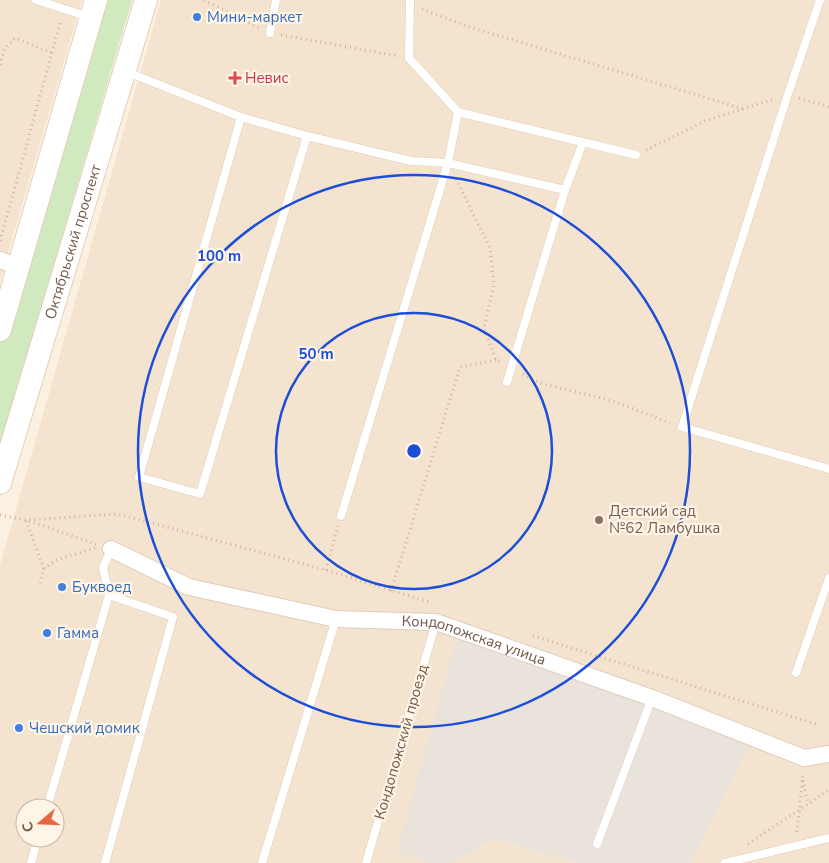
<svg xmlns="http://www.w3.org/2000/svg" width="829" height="863" font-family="'Nunito Sans',sans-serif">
<rect width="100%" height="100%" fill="#fcf1e0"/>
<path fill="#f4e3ce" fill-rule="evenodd" d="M 0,0 L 82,0 L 0,280 Z
M 161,0 L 829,0 L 829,863 L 690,863 L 751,743 L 397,852 L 430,863 L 0,863 L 0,565 ZM 25,808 L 55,808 L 55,838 L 25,838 Z
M 494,839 L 578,863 L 451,863 Z"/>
<path fill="#eae3dc" d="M 458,633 L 751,743 L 690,863 L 578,863 L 494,839 L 451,863 L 430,863 L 397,852 Z"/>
<path fill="#d0e9bf" d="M 99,0 L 132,0 L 0,447 L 0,331 Z"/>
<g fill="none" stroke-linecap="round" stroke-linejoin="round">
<g stroke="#e0cdbc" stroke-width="9">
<path id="service" d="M 36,0 L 89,17
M 410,0 L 409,58 L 458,112
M 820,0 L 788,94 L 682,427 L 829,469
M 270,33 L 276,0
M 127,72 L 241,117 L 307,136 L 411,161 L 448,163 L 565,190 L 507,382
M 241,117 L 139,477 L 200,494 L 307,136
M 565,190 L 583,142
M 341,516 L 448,163 L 458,112 L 636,155
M 796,673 L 829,578
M 47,808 L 109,595 L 103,568 L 111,549
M 597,844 L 652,698
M 31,863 L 38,838
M 105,863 L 173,617 L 109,595
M 262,863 L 336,619
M 366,863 L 436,622
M 725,863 L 829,838"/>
</g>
<g stroke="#e0cdbc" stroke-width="18">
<g id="minor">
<path d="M 0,260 L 18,267"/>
<path id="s1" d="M 111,549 L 189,587 L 336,619 L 436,622 L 652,698 L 804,758 L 829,754"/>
</g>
</g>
<g stroke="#e5ceba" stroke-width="24">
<g id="secondary">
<path d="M 0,330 L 96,0"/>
<path id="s2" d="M 0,483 L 146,0"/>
</g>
</g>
<path stroke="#d6b29b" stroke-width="3" stroke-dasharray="1 4" stroke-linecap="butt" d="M 204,0 L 259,28
M 422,9 L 469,27 L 744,109
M 281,35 L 398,56
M 0,65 L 4,50 L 15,38 L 52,53
M 799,98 L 829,107
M 646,150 L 705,121 L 774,99
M 456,179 L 490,248 L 494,284 L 484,328 L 496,360 L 502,362
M 0,241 L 61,20
M 523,374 L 540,383 L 613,401 L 670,423
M 0,515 L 26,520 L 118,514 L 326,570 L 432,603
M 26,521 L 44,569 L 40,584
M 29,521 L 96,544
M 44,569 L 56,560 L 95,548
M 326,570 L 338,526
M 391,591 L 460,367 L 496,360
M 533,636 L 819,725
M 803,780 L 808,804
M 797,832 L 803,774
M 748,844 L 829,790"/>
<use href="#service" stroke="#fff" stroke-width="8"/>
<use href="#minor" stroke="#fff" stroke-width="16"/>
<use href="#secondary" stroke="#fff" stroke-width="22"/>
</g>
<g fill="none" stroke="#1d4ed8" stroke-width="2.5">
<circle cx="414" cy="451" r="138"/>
<circle cx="414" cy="451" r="276"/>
</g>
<g fill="#3f7fe0" stroke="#fff5e6" stroke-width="2">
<circle cx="197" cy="17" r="5"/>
<circle cx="62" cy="587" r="5"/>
<circle cx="47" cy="633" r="5"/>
<circle cx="19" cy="728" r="5"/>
</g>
<path fill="#e0444e" stroke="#fff5e6" stroke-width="2" d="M232.5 70.5h5v5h5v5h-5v5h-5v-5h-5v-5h5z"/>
<circle fill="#8d6e63" stroke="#fff5e6" stroke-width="2" cx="599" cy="520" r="5"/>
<g text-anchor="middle" stroke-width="4.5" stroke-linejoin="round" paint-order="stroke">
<g font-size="15" fill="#366cbe" stroke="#fff5e6" text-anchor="start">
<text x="207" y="22">Мини-маркет</text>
<text x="72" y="592">Буквоед</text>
<text x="57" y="638">Гамма</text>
<text x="29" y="733">Чешский домик</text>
</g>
<g font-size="15" fill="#be3a42" stroke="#fff5e6" text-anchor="start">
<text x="245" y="83">Невис</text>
</g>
<g font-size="15" fill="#735747" stroke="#fff5e6">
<text dy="5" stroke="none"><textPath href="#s2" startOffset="252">Октябрьский проспект</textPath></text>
<text dy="5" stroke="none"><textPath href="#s1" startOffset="378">Кондопожская улица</textPath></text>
<text transform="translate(401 742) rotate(-74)" y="5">Кондопожский проезд</text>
</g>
<g font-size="15" fill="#785e54" stroke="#fff5e6" text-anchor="start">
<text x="609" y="516">Детский сад<tspan x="609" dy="17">№62 Ламбушка</tspan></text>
</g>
</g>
<circle cx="414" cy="451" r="8" fill="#1d4ed8" stroke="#fff5e6" stroke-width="2.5"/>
<g font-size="15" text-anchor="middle" font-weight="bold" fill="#1d4ed8" stroke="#fff5e6" stroke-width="4.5" stroke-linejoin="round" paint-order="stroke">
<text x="219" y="261">100 m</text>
<text x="316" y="359">50 m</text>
</g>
<g transform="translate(40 823) rotate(251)"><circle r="24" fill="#fff5e6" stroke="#c7b6a6"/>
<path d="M0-4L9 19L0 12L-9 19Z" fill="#e86743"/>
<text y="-8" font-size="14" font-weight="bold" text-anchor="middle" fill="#735747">С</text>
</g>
</svg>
